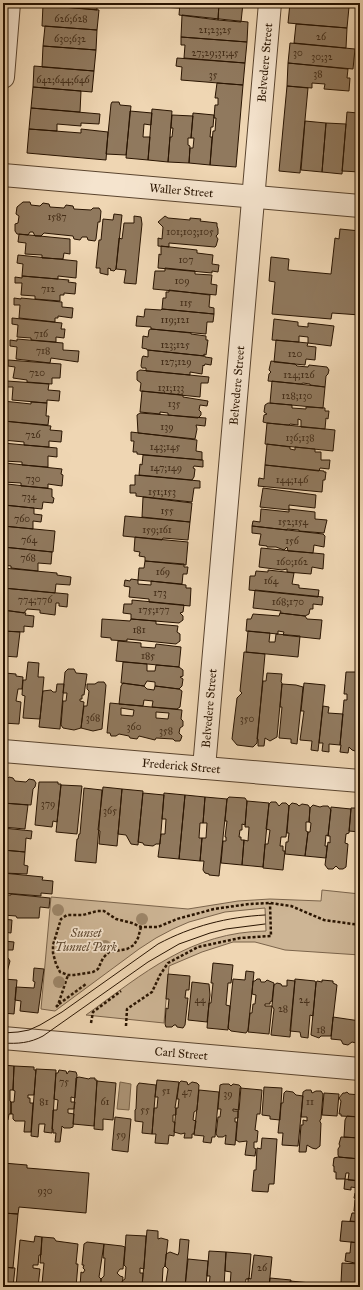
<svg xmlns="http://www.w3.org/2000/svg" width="363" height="1290" font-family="'IM FELL Great Primer',serif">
<rect width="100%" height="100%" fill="#efd6b3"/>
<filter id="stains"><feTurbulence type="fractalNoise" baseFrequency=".005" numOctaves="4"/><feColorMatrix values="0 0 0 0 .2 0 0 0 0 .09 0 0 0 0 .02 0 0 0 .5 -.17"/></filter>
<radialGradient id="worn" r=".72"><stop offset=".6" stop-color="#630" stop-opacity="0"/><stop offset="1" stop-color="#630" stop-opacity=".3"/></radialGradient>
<path fill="#cdb595" stroke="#7b644b" d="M 322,890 L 360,894 L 360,955 L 285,950 L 255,942 L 233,942 L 202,952 L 169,966 L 164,1023 L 86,1015 C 144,973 191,932 266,931 L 265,908 L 225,912 L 189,922 L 173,929 L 156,938 L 139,949 L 55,1011 L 41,1009 L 51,897 L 188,909 L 238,901 L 270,899 L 321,901 Z"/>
<path fill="#ac9476" stroke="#786147" d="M 120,1082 L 131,1084 L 129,1110 L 117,1109 Z"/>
<path fill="#90795e" stroke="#291401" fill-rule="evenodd" d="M 39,3 L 105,3 L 105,6 L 97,5 L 97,10 L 39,5 Z
M 160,3 L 180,3 L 180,8 L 160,7 Z
M 180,3 L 219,3 L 218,20 L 179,15 Z
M 219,3 L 243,3 L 241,22 L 218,20 Z
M 290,3 L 349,7 L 347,28 L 288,23 Z
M 300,3 L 350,3 L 349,7 Z
M 43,5 L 99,10 L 97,30 L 42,26 Z
M 182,15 L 248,22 L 247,42 L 181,37 Z
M 296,24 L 347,28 L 346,48 L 294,43 Z
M 45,26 L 97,30 L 96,50 L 43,46 Z
M 181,37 L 247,42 L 245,63 L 184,58 L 185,45 L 181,45 Z
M 290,43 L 355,49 L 353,69 L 288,63 Z
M 43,46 L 96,50 L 94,71 L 42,67 Z
M 177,58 L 245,63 L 243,85 L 181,80 L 182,67 L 176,66 Z
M 288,63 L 348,69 L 347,78 L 350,78 L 349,91 L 324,89 L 325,84 L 312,83 L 312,88 L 287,86 Z
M 34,66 L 94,71 L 92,92 L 33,87 Z
M 217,83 L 243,85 L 236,167 L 210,165 L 213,131 L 215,131 L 216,118 L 214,118 L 215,105 L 218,105 L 218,98 L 215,98 Z
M 287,86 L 308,88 L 300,173 L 279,171 Z
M 33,87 L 81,91 L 80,112 L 31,108 Z
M 112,102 L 119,102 L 120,105 L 131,106 L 126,155 L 106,154 L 111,104 Z
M 31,108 L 100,114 L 99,124 L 81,123 L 81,126 L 57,124 L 57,131 L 29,129 Z
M 152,109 L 172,111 L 168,162 L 148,160 Z
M 130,111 L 152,113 L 151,125 L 144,124 L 143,137 L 150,137 L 148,160 L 126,158 Z
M 347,112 L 358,113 L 357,125 L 360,126 L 360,172 L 342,171 Z
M 193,113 L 214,115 L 213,127 L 211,127 L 210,137 L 212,137 L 210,165 L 189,163 L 190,148 L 193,148 L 194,138 L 191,138 Z
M 172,115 L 193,116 L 191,138 L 188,138 L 188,145 L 190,146 L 189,163 L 168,162 L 170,137 L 172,137 L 173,128 L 171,128 Z
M 305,121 L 326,123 L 322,172 L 301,170 Z
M 326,123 L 346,124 L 342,174 L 322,172 Z
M 29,129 L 81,133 L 81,129 L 108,132 L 106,160 L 27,153 Z
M 23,202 L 30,202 L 31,205 L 40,206 L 43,203 L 49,204 L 50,207 L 64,208 L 66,205 L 73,206 L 74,209 L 91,210 L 93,208 L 99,208 L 101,211 L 100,222 L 98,222 L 96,239 L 95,241 L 88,240 L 87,237 L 82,237 L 80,240 L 74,239 L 73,236 L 44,233 L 41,236 L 35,236 L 33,232 L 30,232 L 28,235 L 17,234 L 15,231 L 15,224 L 18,223 L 19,216 L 16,214 L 17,207 Z
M 114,214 L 122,215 L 116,269 L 114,271 L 110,270 L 111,269 L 108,268 L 108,275 L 100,273 L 100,268 L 96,268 L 99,240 L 101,240 L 103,219 L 113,220 Z
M 134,216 L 141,217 L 142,224 L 136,284 L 124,283 L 126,270 L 116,269 L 119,238 L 122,239 L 124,223 L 134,223 Z
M 165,216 L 168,218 L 190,220 L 190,218 L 201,219 L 200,221 L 217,223 L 217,226 L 218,229 L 218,234 L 216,236 L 218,239 L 216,246 L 215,247 L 169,243 L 169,247 L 158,246 L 158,238 L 162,239 L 163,227 L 158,222 Z
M 340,229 L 360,231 L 360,315 L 332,313 L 331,319 L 272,314 L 275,282 L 269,281 L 271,257 L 289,259 L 288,270 L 331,274 L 335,238 L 339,239 Z
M 19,234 L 70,239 L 70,254 L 64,253 L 63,259 L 42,258 L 42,255 L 25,254 L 26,243 L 18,242 Z
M 161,246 L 197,250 L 197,253 L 213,255 L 212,264 L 219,265 L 218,272 L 212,271 L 212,273 L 158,268 L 159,254 L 161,255 Z
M 18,255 L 77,261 L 76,278 L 58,276 L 58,279 L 22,276 L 23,264 L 17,263 Z
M 165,268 L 195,271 L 195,274 L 212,275 L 211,284 L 217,285 L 216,295 L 153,289 L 155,271 L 165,271 Z
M 22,276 L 69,280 L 68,282 L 76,283 L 75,294 L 64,293 L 64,295 L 60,295 L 60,301 L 35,299 L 35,296 L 21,295 L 22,283 L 15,283 L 15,277 L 22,278 Z
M 169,290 L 210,295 L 209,307 L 214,308 L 214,314 L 162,309 L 163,298 L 166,298 L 166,292 L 169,292 Z
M 14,298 L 21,299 L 21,298 L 62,302 L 62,307 L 73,308 L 72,318 L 58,316 L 58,318 L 55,318 L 55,322 L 19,318 L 20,305 L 14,305 Z
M 145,309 L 161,310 L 162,309 L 214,314 L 213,322 L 207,322 L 206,334 L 151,329 L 151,327 L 136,326 L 137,316 L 144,317 Z
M 12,318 L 62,323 L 61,329 L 65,329 L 64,338 L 56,337 L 56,342 L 31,340 L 31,338 L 17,337 L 18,325 L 12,324 Z
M 274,319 L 298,322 L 298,326 L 308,327 L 308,323 L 334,326 L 331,346 L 308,343 L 308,337 L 299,336 L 299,342 L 272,340 Z
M 151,329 L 191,333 L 191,334 L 206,336 L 206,340 L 208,340 L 206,355 L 204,354 L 204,356 L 147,350 L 147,349 L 142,348 L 143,336 L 148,337 L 149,330 Z
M 17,339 L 63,343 L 63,350 L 79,351 L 78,362 L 51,358 L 50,363 L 16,359 L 17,347 L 10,346 L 10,340 L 17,341 Z
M 276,340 L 308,343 L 307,346 L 316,347 L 315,360 L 306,359 L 305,365 L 274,362 Z
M 148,350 L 205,356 L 205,357 L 212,358 L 211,365 L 205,364 L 204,366 L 203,365 L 202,374 L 190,372 L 190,375 L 146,371 L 146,368 L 142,368 L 141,366 L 142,358 L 143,356 L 148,357 Z
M 8,360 L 61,364 L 60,378 L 52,378 L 52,384 L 27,382 L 27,380 L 13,378 L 15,367 L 8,366 Z
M 271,361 L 295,364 L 297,366 L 308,367 L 309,365 L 327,367 L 329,370 L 328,374 L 326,376 L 325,387 L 310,385 L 310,384 L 303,383 L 301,384 L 268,381 L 269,374 L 271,372 L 269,370 Z
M 140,370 L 209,377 L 208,383 L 201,383 L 200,397 L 140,391 L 141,383 L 137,380 L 137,372 Z
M 7,381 L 49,384 L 48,390 L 60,391 L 59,401 L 47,400 L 47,403 L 12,400 L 13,387 L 6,387 Z
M 272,381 L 325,387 L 323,408 L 270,403 Z
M 142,391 L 183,395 L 183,397 L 208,401 L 207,406 L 200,405 L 199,410 L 201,412 L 201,415 L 198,418 L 168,415 L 168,413 L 160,412 L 160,414 L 140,412 Z
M 3,401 L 31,404 L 31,402 L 47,403 L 46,416 L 49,416 L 48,425 L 3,421 Z
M 268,403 L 292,405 L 292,408 L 306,409 L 306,407 L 325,408 L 325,411 L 329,411 L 328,419 L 326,418 L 325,429 L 301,427 L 301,420 L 298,419 L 298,425 L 290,424 L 289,425 L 267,423 L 263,422 L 264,415 L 267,414 L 264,412 L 265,405 Z
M 140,413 L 206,418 L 205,426 L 196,425 L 197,429 L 195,439 L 138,433 L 137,415 Z
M 4,421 L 51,426 L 50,430 L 62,431 L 61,442 L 49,441 L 49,447 L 24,445 L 24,442 L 3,440 Z
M 267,423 L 335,430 L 333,451 L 265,444 Z
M 131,432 L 197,440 L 196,451 L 202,452 L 202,460 L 137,454 L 137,452 L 133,452 L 134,441 L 131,441 Z
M 3,443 L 57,448 L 57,457 L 48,456 L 48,467 L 22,465 L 22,462 L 3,461 Z
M 267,444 L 290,447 L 290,449 L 295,450 L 295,447 L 315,449 L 315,452 L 321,452 L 321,460 L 330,460 L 329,469 L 320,468 L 319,471 L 265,465 Z
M 143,455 L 203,460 L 203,467 L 194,466 L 193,468 L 195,469 L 194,477 L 192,480 L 139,475 L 140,464 L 142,465 Z
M 5,463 L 62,469 L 61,474 L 63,475 L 62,486 L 48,484 L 48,488 L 21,486 L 21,483 L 3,482 L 3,464 Z
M 265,465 L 324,471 L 324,472 L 326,472 L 325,480 L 323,480 L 322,492 L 258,486 L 259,478 L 264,479 Z
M 135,475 L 200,481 L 200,488 L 194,488 L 192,502 L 136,496 L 136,493 L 130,493 L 130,485 L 135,485 Z
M 7,484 L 52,489 L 52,497 L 54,498 L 53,503 L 43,502 L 42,509 L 5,505 L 6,496 L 4,495 L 3,486 L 7,486 Z
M 263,488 L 316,495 L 315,508 L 289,505 L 289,510 L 260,507 Z
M 143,497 L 192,503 L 190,522 L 142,517 Z
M 3,505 L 34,508 L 34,514 L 42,515 L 41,522 L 33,521 L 33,529 L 3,526 Z
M 261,509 L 289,512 L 289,509 L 315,512 L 315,519 L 327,520 L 324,533 L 299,531 L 299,530 L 287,529 L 287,530 L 252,526 L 253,521 L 260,522 Z
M 125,516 L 190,522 L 188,540 L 163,538 L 162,540 L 123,536 Z
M 3,526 L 55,531 L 53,552 L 3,547 Z
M 252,526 L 323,534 L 325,536 L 324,547 L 314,545 L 313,553 L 288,551 L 287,547 L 284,550 L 276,547 L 267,547 L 267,546 L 259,545 L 261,534 L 252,533 Z
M 135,537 L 188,542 L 186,565 L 145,561 L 145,557 L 139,556 L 140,552 L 134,551 Z
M 3,547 L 52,552 L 51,564 L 38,563 L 38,571 L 11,568 L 11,566 L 3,565 Z
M 261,548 L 324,554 L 323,569 L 312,567 L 311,574 L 287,572 L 287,569 L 282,570 L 259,567 Z
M 145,561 L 184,564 L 184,567 L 188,567 L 187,574 L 183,574 L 182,584 L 138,580 L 139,568 L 144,568 Z
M 3,568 L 57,573 L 57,575 L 71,577 L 70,585 L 56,584 L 55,593 L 3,588 Z
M 268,570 L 294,573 L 292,584 L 299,585 L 299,588 L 319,590 L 318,597 L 249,590 L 250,576 L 255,576 L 256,571 L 268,572 Z
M 131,579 L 138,580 L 138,584 L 151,585 L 151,581 L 186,585 L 186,588 L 191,588 L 190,606 L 149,602 L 149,599 L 129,597 L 130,587 L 124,586 L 125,580 L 130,581 Z
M 3,588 L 68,594 L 67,607 L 59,606 L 59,603 L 56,603 L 55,615 L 40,613 L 40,610 L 27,609 L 24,613 L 3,610 Z
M 255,590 L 323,597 L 322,605 L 313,604 L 313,609 L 310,609 L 309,614 L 305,616 L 280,613 L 281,611 L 253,608 Z
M 132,600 L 184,605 L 183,612 L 180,613 L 183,616 L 183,620 L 179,623 L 131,619 L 131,614 L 123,613 L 124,604 L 132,604 Z
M 3,610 L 26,613 L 25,615 L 34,616 L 33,627 L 24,626 L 24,632 L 3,631 Z
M 280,613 L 305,616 L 307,619 L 322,620 L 320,639 L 283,635 L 284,632 L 278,631 L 278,634 L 246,631 L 247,619 L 251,619 L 253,614 L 279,616 Z
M 102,619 L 130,621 L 131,619 L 156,621 L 156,624 L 178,626 L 177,632 L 180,634 L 180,641 L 176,644 L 127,639 L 127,641 L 111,640 L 111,638 L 101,637 Z
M 3,631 L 20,632 L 17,657 L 3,656 Z
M 248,631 L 270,633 L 269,642 L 275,642 L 276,634 L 300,636 L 298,657 L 246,652 Z
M 118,641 L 141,643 L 141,647 L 155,648 L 156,644 L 181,647 L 179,667 L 116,661 Z
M 244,652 L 265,654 L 257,743 L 253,747 L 237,745 L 232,739 L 237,698 L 242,693 L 240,691 Z
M 28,662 L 39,663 L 38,677 L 44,677 L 40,719 L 23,718 L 25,696 L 22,695 L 23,680 L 26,680 Z
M 123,662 L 147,664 L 147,671 L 155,671 L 156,665 L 179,667 L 183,670 L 183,676 L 180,677 L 183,679 L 182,686 L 179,689 L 155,686 L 155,682 L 147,681 L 144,686 L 121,683 Z
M 68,669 L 74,669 L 76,673 L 87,674 L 84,695 L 82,695 L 82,699 L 80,699 L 80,701 L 84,702 L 81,728 L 74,730 L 63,728 L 61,725 L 63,701 L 66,701 L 67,693 L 63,693 L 65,672 Z
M 359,671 L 360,671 L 360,749 L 355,751 L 352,750 L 349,747 L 348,753 L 340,752 L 341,745 L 340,745 L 344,700 L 347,700 L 347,694 L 344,694 L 346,672 L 356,672 Z
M 5,673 L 16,674 L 16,676 L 23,677 L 22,689 L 18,689 L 16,701 L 21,702 L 19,724 L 3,723 L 3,675 L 5,675 Z
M 267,673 L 282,674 L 281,682 L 282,683 L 277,737 L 270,741 L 265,738 L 264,746 L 258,746 L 258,739 L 257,739 L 263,681 L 266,681 Z
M 98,682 L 104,682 L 106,685 L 102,729 L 93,731 L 81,728 L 84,706 L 87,706 L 89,691 L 87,689 L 87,684 L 95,684 Z
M 123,683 L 144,686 L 147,689 L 154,690 L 155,686 L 179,689 L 182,691 L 180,707 L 177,709 L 152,707 L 153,701 L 144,700 L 143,706 L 119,704 L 121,686 Z
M 304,683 L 325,685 L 318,751 L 311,750 L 312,741 L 300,740 L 304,711 L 301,711 Z
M 57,684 L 64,684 L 60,729 L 39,727 L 43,691 L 51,690 L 53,692 L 56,692 Z
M 282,684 L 296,685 L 303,687 L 297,744 L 291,743 L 291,739 L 279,738 L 282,707 L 280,707 Z
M 110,703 L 182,710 L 181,719 L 183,721 L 183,726 L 180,728 L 179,733 L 182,736 L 181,739 L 180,741 L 175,741 L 173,739 L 156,738 L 155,740 L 139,736 L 137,739 L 130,738 L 129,736 L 119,734 L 116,736 L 111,736 L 110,733 L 107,733 ZM 121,708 L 134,710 L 133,716 L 121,715 ZM 156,712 L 169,713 L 168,719 L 156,718 Z
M 323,706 L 329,707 L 328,713 L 343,714 L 340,745 L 329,744 L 329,752 L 322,751 L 323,743 L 319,743 Z
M 9,777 L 13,778 L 15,781 L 26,782 L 29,779 L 34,780 L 36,783 L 35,787 L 33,789 L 31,805 L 3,803 L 3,779 L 6,780 Z
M 39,782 L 58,782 L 58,784 L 61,784 L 57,822 L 53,821 L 52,827 L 35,825 Z
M 61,785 L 82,786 L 77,834 L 56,832 Z
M 103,787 L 122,789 L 117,846 L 99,844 L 100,831 L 98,830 Z
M 84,788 L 102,790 L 96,863 L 75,861 L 77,839 L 78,839 L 79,834 L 80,834 Z
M 122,789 L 143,791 L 138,845 L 131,844 L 126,835 L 118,834 Z
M 143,793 L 164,795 L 160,844 L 156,844 L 153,846 L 144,845 L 143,843 L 138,842 Z
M 164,793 L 185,795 L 179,859 L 158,857 L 161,834 L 165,834 L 166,819 L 162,819 Z
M 185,795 L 205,797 L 203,823 L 200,823 L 199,838 L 202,838 L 200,861 L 179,859 Z
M 205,797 L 227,799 L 219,876 L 209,875 L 209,874 L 205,873 L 203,870 L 204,861 L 200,861 L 202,838 L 206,838 L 207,823 L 203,823 Z
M 229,797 L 245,798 L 247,801 L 245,825 L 242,824 L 242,830 L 240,830 L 239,837 L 241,837 L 241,840 L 244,840 L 242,865 L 221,863 L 223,841 L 226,841 L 226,837 L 225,837 L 227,821 L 225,821 L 227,799 Z
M 247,801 L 269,803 L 263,867 L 242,865 L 244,840 L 248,841 L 249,827 L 245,827 Z
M 271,802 L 276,802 L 279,806 L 282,803 L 286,803 L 289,806 L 286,837 L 281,837 L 280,846 L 283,846 L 283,851 L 285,851 L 283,870 L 263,868 L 265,844 L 268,844 L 270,830 L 266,829 L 269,804 Z
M 3,803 L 28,805 L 25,829 L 3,827 Z
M 292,803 L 297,804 L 299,806 L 302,804 L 308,805 L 310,808 L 309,822 L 306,822 L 306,831 L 308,832 L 305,856 L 285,854 L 286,842 L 288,842 L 289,833 L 287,833 L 289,806 Z
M 313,805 L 320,807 L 323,806 L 328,806 L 331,810 L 328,836 L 326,835 L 325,846 L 327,846 L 326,858 L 305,856 L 308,832 L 310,832 L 311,823 L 309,822 L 310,808 Z
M 331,807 L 351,809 L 349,833 L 346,834 L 345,843 L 348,844 L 346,867 L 343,869 L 339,869 L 336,866 L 333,869 L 328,869 L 325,865 L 328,842 L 330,843 L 330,836 L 328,836 Z
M 351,808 L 360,808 L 360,832 L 349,831 Z
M 3,828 L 32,831 L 31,839 L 26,838 L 25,852 L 3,850 Z
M 3,850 L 25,852 L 24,865 L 28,866 L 27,874 L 3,873 Z
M 3,873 L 43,877 L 42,880 L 53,881 L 52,894 L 41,893 L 41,896 L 3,893 Z
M 11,894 L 50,898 L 49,908 L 40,907 L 39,918 L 17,918 L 16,916 L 3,915 L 4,895 L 11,895 Z
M 3,919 L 12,920 L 11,933 L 3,932 Z
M 3,937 L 5,937 L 4,941 L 14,942 L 13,950 L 3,950 L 3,953 Z
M 3,957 L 8,958 L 10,961 L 6,976 L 3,976 Z
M 213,963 L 233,965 L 231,983 L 228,983 L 226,1005 L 230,1006 L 228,1030 L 207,1028 L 209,1003 L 211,1003 L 213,983 L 211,983 Z
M 34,968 L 44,969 L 38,1013 L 20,1011 L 21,1001 L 15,1000 L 16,987 L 34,988 L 35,982 L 33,981 Z
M 246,971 L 254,972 L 248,1030 L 246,1033 L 231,1031 L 228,1028 L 233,979 L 245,980 Z
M 168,974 L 190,976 L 189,990 L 186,990 L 185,998 L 188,998 L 185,1025 L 183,1028 L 177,1027 L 176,1025 L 174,1025 L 172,1027 L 166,1027 L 165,1024 L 166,1008 L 168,1009 L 169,999 L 166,999 Z
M 3,979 L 17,980 L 14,1014 L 3,1013 Z
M 257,979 L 260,979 L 261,982 L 265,982 L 267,980 L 274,983 L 272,1001 L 270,1002 L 270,1004 L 265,1004 L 265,1006 L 272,1006 L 269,1034 L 248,1032 L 250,1013 L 252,1013 L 253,1004 L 255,1004 L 256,995 L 252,994 L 253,981 L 255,981 Z
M 295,979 L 315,981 L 316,983 L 313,1016 L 310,1015 L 308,1038 L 301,1037 L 300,1032 L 290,1031 Z
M 287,980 L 295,981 L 290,1037 L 271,1035 L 274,1009 L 272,1006 L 274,985 L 277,983 L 281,984 L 282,986 L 287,986 Z
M 322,980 L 333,981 L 333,983 L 337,985 L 331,1036 L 321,1036 L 319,1038 L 311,1035 L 316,983 L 317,981 L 322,982 Z
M 192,982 L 209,984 L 210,995 L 207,1022 L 188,1020 Z
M 333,1017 L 360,1021 L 360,1044 L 352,1042 L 348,1045 L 343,1044 L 341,1040 L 331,1039 Z
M 3,1065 L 14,1066 L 13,1090 L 10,1090 L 10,1101 L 11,1102 L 11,1114 L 9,1114 L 8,1120 L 3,1120 Z
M 14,1066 L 34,1067 L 34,1070 L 36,1070 L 34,1095 L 28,1095 L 28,1098 L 30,1098 L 30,1103 L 33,1103 L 31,1132 L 24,1132 L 25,1121 L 15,1121 L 13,1119 L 13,1114 L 11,1114 L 11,1102 L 14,1102 L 15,1091 L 13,1090 Z
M 36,1069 L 56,1070 L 52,1133 L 44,1132 L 45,1124 L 39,1124 L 38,1137 L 31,1136 Z
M 59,1070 L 66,1071 L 67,1074 L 69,1071 L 76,1072 L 77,1075 L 75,1098 L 71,1097 L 71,1102 L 75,1102 L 74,1109 L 68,1109 L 68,1113 L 74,1114 L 73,1127 L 70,1128 L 64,1128 L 62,1126 L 60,1142 L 55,1142 L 56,1133 L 53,1133 L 53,1129 L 52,1129 L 53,1110 L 57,1110 L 58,1100 L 54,1099 L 56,1073 L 58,1073 Z
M 79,1077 L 89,1079 L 90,1078 L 95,1078 L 95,1080 L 97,1080 L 94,1126 L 73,1124 L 76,1078 Z
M 157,1080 L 179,1082 L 175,1108 L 176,1108 L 176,1115 L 173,1115 L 173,1122 L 175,1122 L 174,1136 L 169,1135 L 168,1144 L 155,1143 L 156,1134 L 152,1134 L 154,1108 L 157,1108 L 158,1097 L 155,1097 Z
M 97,1081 L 116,1083 L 113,1120 L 103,1119 L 103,1130 L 94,1129 Z
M 181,1081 L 187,1082 L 188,1085 L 192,1082 L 197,1083 L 199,1085 L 197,1110 L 194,1112 L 193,1120 L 196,1121 L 194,1134 L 192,1134 L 192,1138 L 184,1138 L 185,1133 L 181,1134 L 174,1132 L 176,1108 L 178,1108 L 179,1099 L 177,1099 L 179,1083 Z
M 139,1083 L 156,1085 L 152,1134 L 142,1133 L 143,1122 L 135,1121 L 135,1110 L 136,1109 L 137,1086 Z
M 223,1084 L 229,1084 L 231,1086 L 233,1084 L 239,1085 L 241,1087 L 239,1110 L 233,1109 L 233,1111 L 238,1111 L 238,1118 L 235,1118 L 235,1122 L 237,1122 L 235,1145 L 225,1144 L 226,1135 L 223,1137 L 218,1137 L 216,1134 L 218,1117 L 220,1117 L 221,1109 L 218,1109 L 220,1085 Z
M 264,1087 L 282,1088 L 280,1120 L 270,1119 L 270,1116 L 262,1115 Z
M 240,1088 L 262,1090 L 260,1114 L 257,1114 L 255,1130 L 258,1131 L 257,1142 L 254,1142 L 254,1148 L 256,1149 L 255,1156 L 245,1155 L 247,1141 L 239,1142 L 236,1140 Z
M 199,1090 L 219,1092 L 215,1137 L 212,1137 L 211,1143 L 203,1142 L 204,1136 L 194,1135 Z
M 306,1090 L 311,1090 L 312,1093 L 316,1091 L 321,1091 L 323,1094 L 321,1119 L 320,1120 L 320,1122 L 321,1123 L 320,1146 L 316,1149 L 312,1148 L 307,1145 L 306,1152 L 299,1152 L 301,1125 L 303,1125 L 303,1120 L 307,1121 L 307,1117 L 301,1117 L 303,1092 Z
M 286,1091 L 293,1092 L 296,1095 L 303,1096 L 298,1146 L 282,1145 L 283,1133 L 278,1133 L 281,1103 L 283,1103 L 284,1093 Z
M 347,1092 L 349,1094 L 360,1095 L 360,1117 L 341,1116 L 341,1114 L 339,1114 L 341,1101 L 339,1098 L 343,1093 L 345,1093 Z
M 324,1093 L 339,1094 L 337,1116 L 322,1115 Z
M 347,1116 L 360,1117 L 360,1138 L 344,1137 L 345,1120 Z
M 115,1117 L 131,1119 L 128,1152 L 112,1150 Z
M 341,1137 L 360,1138 L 360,1159 L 339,1157 L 338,1155 L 338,1149 L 340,1146 L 339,1144 Z
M 262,1138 L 277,1139 L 274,1184 L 269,1184 L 268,1192 L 252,1191 L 254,1170 L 256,1170 L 257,1148 L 261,1149 Z
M 338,1157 L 360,1159 L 360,1181 L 348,1180 L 349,1173 L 346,1173 L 345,1179 L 336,1179 L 336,1172 L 334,1172 L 334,1166 L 333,1166 L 334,1158 Z
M 3,1163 L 27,1165 L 27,1168 L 89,1173 L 86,1213 L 19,1207 L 18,1214 L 3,1213 Z
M 345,1179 L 360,1181 L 360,1201 L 357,1200 L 357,1199 L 354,1198 L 355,1193 L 358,1192 L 358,1188 L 351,1187 L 351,1190 L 344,1189 Z
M 355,1200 L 360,1201 L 360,1222 L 350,1221 L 352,1213 L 357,1213 L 357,1211 L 354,1211 Z
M 3,1213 L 18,1214 L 13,1268 L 3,1267 Z
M 342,1221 L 360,1222 L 360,1243 L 340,1241 Z
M 147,1230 L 158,1231 L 158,1239 L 161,1238 L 168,1240 L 165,1266 L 163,1268 L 162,1287 L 142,1287 Z
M 126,1235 L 146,1236 L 144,1269 L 140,1268 L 140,1273 L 143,1273 L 142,1287 L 122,1287 L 122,1281 L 125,1279 L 126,1267 L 124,1265 Z
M 35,1236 L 42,1237 L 41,1255 L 39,1255 L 38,1265 L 33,1265 L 33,1268 L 40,1269 L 38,1287 L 16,1287 L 20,1240 L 34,1242 Z
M 42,1237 L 54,1238 L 56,1241 L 78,1244 L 76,1264 L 78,1264 L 76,1287 L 47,1287 L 48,1284 L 42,1284 L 44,1263 L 40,1263 Z
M 180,1239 L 189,1240 L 185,1287 L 164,1287 L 166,1282 L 168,1269 L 165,1266 L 166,1254 L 170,1252 L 178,1255 L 179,1252 Z
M 87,1242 L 104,1244 L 99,1277 L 101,1279 L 101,1285 L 98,1287 L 80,1287 L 81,1272 L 83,1273 L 85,1270 L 83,1268 L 84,1265 L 82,1265 L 84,1244 Z
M 351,1242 L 360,1243 L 360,1264 L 345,1261 L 346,1253 L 350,1253 Z
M 104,1244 L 122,1246 L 125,1247 L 123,1269 L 120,1269 L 117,1273 L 120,1276 L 123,1277 L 122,1287 L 103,1287 L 101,1285 L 101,1279 L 104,1276 L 105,1258 L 103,1258 Z
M 209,1251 L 226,1252 L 224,1287 L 209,1287 L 210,1276 L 207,1276 Z
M 226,1252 L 251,1254 L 249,1279 L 246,1279 L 245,1287 L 229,1287 L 230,1286 L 231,1272 L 225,1271 Z
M 254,1255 L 272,1257 L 269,1287 L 248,1287 L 248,1278 L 251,1279 Z
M 188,1259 L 208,1261 L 206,1287 L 185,1287 Z
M 342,1263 L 360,1264 L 360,1284 L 341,1283 Z
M 3,1267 L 15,1268 L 13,1287 L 3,1287 Z
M 270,1278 L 291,1280 L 290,1287 L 269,1287 Z
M 290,1281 L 311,1283 L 311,1287 L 290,1287 Z
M 348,1283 L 360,1284 L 360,1287 L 344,1287 L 345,1284 Z"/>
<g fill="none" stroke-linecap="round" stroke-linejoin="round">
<g stroke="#5a442e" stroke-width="24">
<g id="minor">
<path d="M 3,77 L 9,3"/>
<path id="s1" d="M 3,175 L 360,206"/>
<path id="s2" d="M 3,751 L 360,781"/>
<path id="s3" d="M 204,768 L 270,3"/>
<path id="s4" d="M 3,1038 L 360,1069"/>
</g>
</g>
<path stroke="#291401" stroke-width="2.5" stroke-dasharray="3 2" stroke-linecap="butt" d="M 141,927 L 138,938 L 134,945 L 127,949 L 109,952 L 103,958 L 98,969 L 93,972 L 74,975 L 68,975 L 60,972 L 56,964 L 53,953 L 53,945 L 61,919 L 67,915 L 83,915 L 97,911 L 104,911 L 116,919 L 132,923 L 141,927 L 158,927 L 177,919 L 214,909 L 249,904 L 270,903 L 291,906 L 324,920 L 360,925
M 59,1004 L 86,984
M 56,1007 L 58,1005 L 68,975
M 91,1023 L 93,1012 L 121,991
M 126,1026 L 127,1009 L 152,992 L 160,975 L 168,963 L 198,947 L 240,938 L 271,936 L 270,903"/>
<use href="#minor" stroke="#f5e4ce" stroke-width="22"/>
<path stroke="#291401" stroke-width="1" d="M 3,1033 L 18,1032 L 29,1030 L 40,1025 L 62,1012 L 158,944 C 192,926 227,917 265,915
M 3,1043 C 18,1044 30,1043 43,1036 L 148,962 L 179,944 L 210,933 L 226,929 L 265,924"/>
</g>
<g fill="#9d8669">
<circle cx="58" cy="910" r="6"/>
<circle cx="142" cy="919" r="6"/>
<circle cx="105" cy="946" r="6"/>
<circle cx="59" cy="982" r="6"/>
</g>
<g text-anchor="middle" stroke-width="3.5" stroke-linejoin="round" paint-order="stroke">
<g font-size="10" fill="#432d18">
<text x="71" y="22">626;628</text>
<text x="215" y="33">21;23;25</text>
<text x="321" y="40">26</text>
<text x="70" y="42">630;632</text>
<text x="215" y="56">27;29;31;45</text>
<text x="298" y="56">30</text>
<text x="322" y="60">30;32</text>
<text x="318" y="77">38</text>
<text x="213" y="78">35</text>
<text x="63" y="83">642;644;646</text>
<text x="57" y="220">1587</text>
<text x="190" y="235">101;103;105</text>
<text x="186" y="263">107</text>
<text x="182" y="284">109</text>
<text x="48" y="292">712</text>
<text x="186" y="306">115</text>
<text x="175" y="323">119;121</text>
<text x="41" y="337">716</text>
<text x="175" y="348">123;125</text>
<text x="43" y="354">718</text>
<text x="295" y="357">120</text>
<text x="176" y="365">127;129</text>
<text x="37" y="376">720</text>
<text x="299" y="378">124;126</text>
<text x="171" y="391">131;133</text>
<text x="297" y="399">128;130</text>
<text x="174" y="407">135</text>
<text x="167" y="430">139</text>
<text x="33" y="438">726</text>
<text x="300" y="441">136;138</text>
<text x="165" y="450">143;145</text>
<text x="166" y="471">147;149</text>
<text x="33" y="482">730</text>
<text x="292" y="483">144;146</text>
<text x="162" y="495">151;153</text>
<text x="29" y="500">734</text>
<text x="167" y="514">155</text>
<text x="22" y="522">760</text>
<text x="293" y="525">152;154</text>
<text x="157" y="533">159;161</text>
<text x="29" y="543">764</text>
<text x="292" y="544">156</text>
<text x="28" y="561">768</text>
<text x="292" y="565">160;162</text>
<text x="163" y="575">169</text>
<text x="271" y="584">164</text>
<text x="160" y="596">173</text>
<text x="35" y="603">774;776</text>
<text x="288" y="605">168;170</text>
<text x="154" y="613">175;177</text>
<text x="139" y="633">181</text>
<text x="148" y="659">185</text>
<text x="93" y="721">368</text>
<text x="247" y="722">350</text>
<text x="134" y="730">360</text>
<text x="166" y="734">358</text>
<text x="48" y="807">379</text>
<text x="110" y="814">365</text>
<text x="200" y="1003">44</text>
<text x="304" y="1003">24</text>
<text x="283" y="1012">28</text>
<text x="321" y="1033">18</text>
<text x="64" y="1085">75</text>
<text x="166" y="1094">51</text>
<text x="187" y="1095">47</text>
<text x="228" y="1097">39</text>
<text x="44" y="1105">81</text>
<text x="105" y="1105">61</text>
<text x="310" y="1105">11</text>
<text x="145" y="1113">55</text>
<text x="121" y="1138">59</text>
<text x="45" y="1194">930</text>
<text x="262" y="1271">26</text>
</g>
<g font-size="12" fill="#291401" stroke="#f5e4ce">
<text dy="4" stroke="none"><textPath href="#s3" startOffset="708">Belvedere Street</textPath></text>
<text dy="4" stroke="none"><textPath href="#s1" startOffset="179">Waller Street</textPath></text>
<text dy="4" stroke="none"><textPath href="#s3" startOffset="384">Belvedere Street</textPath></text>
<text dy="4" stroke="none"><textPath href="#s3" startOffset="60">Belvedere Street</textPath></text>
<text dy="4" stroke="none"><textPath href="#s2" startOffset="179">Frederick Street</textPath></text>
<text dy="4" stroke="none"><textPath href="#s4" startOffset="179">Carl Street</textPath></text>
</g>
<g font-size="12" font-style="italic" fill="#5a442d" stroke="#f5e4ce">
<text x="86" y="937">Sunset<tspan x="86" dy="14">Tunnel Park</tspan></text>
</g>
</g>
<rect width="363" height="1290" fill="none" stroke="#efd6b3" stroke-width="16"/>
<rect x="4" y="4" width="355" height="1282" fill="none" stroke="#291401" stroke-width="2"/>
<rect x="8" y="8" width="347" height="1274" fill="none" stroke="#291401"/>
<rect width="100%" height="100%" filter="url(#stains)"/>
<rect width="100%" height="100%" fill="url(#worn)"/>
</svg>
